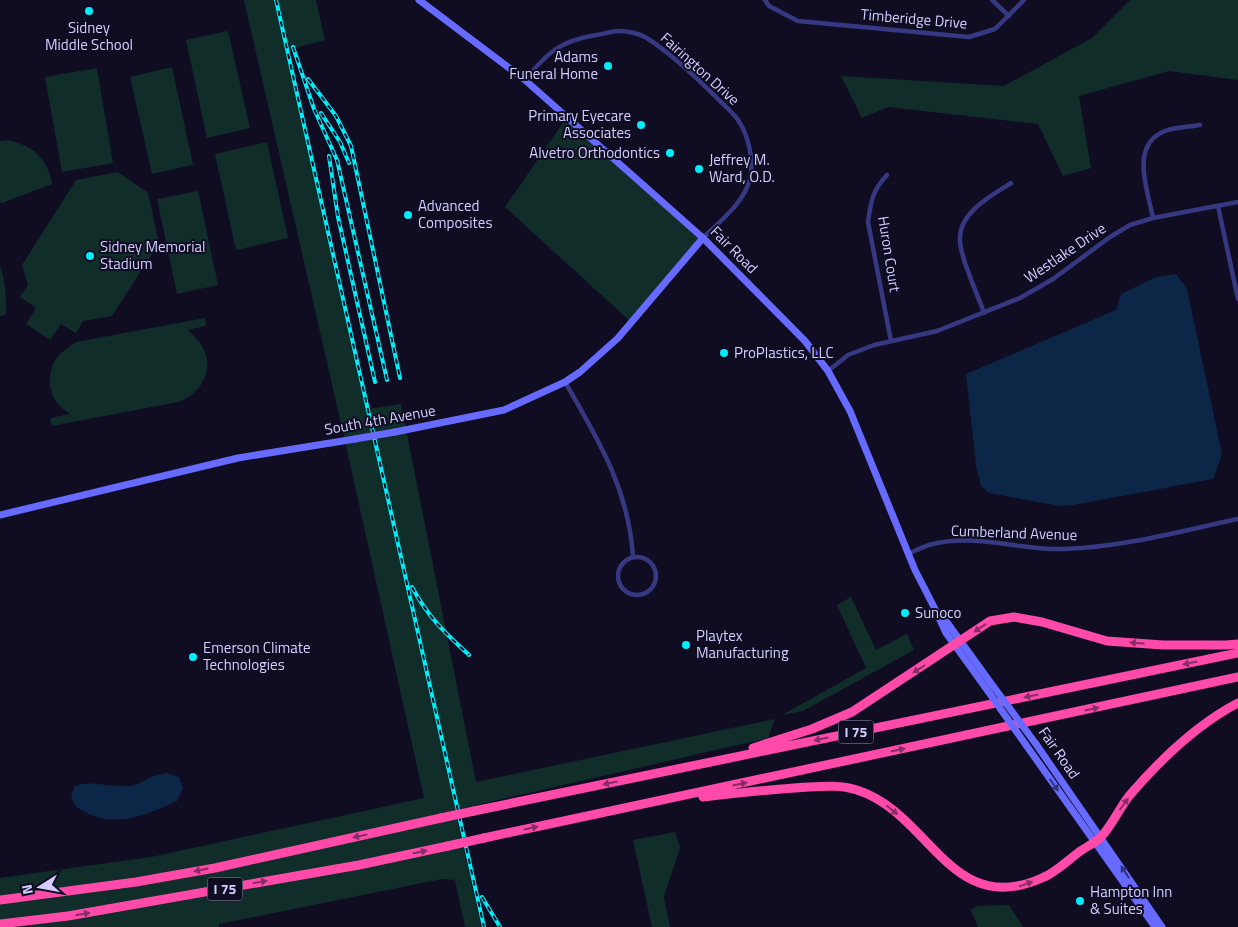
<svg xmlns="http://www.w3.org/2000/svg" width="1238" height="927" font-family="'Titillium Web',sans-serif">
<rect width="100%" height="100%" fill="#100d23"/>
<path fill="#102d2a" d="M 244,0 L 316,0 L 325,40 L 287,50 L 369,409 L 401,404 L 476,782 L 775,719 L 768,738 L 455,810 L 481,927 L 465,927 L 455,880 L 442,879 L 219,924 L 219,927 L 0,927 L 0,878 L 151,857 L 424,798 L 345,441 Z
M 1130,0 L 1238,0 L 1238,80 L 1169,71 L 1079,96 L 1091,168 L 1063,176 L 1038,124 L 888,107 L 862,118 L 841,76 L 1004,86 L 1092,38 Z
M 228,31 L 250,128 L 207,138 L 186,40 Z
M 172,67 L 193,165 L 152,174 L 130,77 Z
M 97,68 L 113,163 L 62,172 L 45,77 Z
M 567,117 L 703,238 L 632,323 L 505,207 Z
M 6,140 C 30,143 49,159 52,184 L 2,203 L 0,202 L 0,141 Z
M 267,142 L 288,238 L 236,250 L 215,154 Z
M 118,172 L 148,193 L 159,243 L 112,316 L 83,321 L 76,333 L 61,324 L 50,340 L 26,324 L 36,308 L 20,297 L 28,285 L 22,265 L 76,180 Z
M 198,191 L 218,285 L 177,294 L 157,199 Z
M 0,266 C 6,282 6,297 6,315 L 0,316 Z
M 205,318 L 206,326 L 188,330 C 193,336 200,341 203,348 C 215,371 200,394 178,402 L 52,426 L 50,418 L 70,414 C 66,411 61,408 58,404 C 53,398 50,391 50,382 C 50,361 59,353 76,342 Z
M 851,597 L 876,650 L 907,634 L 914,650 L 803,711 L 782,715 L 866,668 L 837,605 Z
M 675,832 L 680,847 L 664,897 L 670,927 L 652,927 L 633,840 Z
M 1009,905 L 1023,927 L 978,927 L 971,910 L 977,906 Z"/>
<path fill="#0c2648" d="M 1176,274 L 1187,289 L 1222,454 L 1213,479 L 1073,505 L 1060,506 L 989,493 L 981,486 L 976,465 L 966,374 L 1116,310 L 1121,294 L 1156,277 Z
M 167,773 L 179,777 L 183,789 L 177,801 C 149,814 115,829 85,812 C 82,810 78,809 76,806 C 74,803 72,798 71,795 L 75,786 C 98,779 112,790 134,785 C 140,784 145,779 151,777 C 156,775 162,774 167,773 Z"/>
<g fill="none" stroke-linecap="round" stroke-linejoin="round">
<path stroke="#373882" stroke-width="4.5" d="M 765,0 L 769,6 L 798,21 L 969,37 L 995,29 L 1024,0
M 992,0 L 1009,16
M 525,80 C 548,52 560,41 596,35 C 604,34 611,31 619,31 C 626,31 638,33 645,37 C 670,52 699,80 720,101 C 726,107 733,113 738,120 C 749,136 754,161 750,179 C 744,203 720,221 703,238
M 887,175 C 872,191 871,201 868,222 L 891,341
M 1218,206 L 1238,299
M 1153,218 C 1148,191 1129,145 1165,131 C 1176,127 1189,127 1200,125
M 984,313 C 978,295 959,255 960,238 C 960,212 992,195 1011,183
M 828,371 L 848,355 L 874,345 L 937,331 L 1020,298 L 1053,279 L 1110,237 L 1130,225 L 1153,218 L 1238,202
M 565,382 C 598,439 629,490 633,557
M 908,554 C 915,551 922,547 929,545 C 974,532 1020,551 1065,549 C 1124,547 1181,531 1238,519
M618 576a19 19 0 1 1 38 0a19 19 0 1 1-38 0Z"/>
<path stroke="#666aff" stroke-width="7" d="M 419,0 L 525,80 L 703,238 L 805,341 L 828,371 L 850,411 L 915,570 L 935,609 L 946,633 L 985,687
M 395,432 L 504,410 L 565,382 L 580,372 L 618,338 L 703,238
M 0,515 L 238,458 L 355,439
M 941,614 L 993,686
M 1036,744 L 1162,927
M 1026,745 L 1155,927"/>
<path stroke="#ff4aaa" stroke-width="9" d="M 753,748 L 812,729 L 852,712 L 990,621 L 1014,617 L 1042,622 L 1107,641 L 1163,645 L 1226,645 L 1238,644
M 703,797 C 738,793 773,789 809,787 C 825,786 842,785 857,790 C 930,813 950,919 1042,878 C 1055,873 1067,861 1079,852 C 1086,847 1095,843 1101,837 C 1112,825 1119,809 1129,796 C 1159,761 1196,725 1238,703
M 474,811 L 1238,653
M 484,838 L 1238,677
M 0,900 L 136,882 L 215,868 L 441,818
M 0,924 L 68,916 L 359,865 L 448,846"/>
<g stroke="#00eefa" stroke-width="4">
<path id="rail" d="M 276,0 L 484,927
M 293,47 L 314,109 L 337,160 L 387,380
M 308,79 L 336,116 L 351,146 L 400,378
M 321,113 L 340,142 L 349,163
M 329,156 L 338,217 L 375,382
M 412,587 C 428,617 444,632 469,655
M 482,897 L 500,927"/>
</g>
<use href="#rail" stroke="#100d23" stroke-width="2" stroke-dasharray="5.5" stroke-linecap="butt"/>
<path stroke="#666aff" stroke-width="7" d="M 355,439 L 395,432
M 993,686 L 1036,744
M 985,687 L 1026,745"/>
<path stroke="#ff4aaa" stroke-width="9" d="M 441,818 L 474,811
M 448,846 L 484,838"/>
</g>
<defs><path id="oneway-solid" d="M-6-.8H1V-3.2L6.5 0L1 3.2V.8H-6Z" transform="scale(1.25)"/></defs>
<g fill="#882c66">
<use href="#oneway-solid" transform="translate(980 628) rotate(146)"/>
<use href="#oneway-solid" transform="translate(1137 643) rotate(-176)"/>
<use href="#oneway-solid" transform="translate(1190 663) rotate(168)"/>
<use href="#oneway-solid" transform="translate(919 669) rotate(148)"/>
<use href="#oneway-solid" transform="translate(1031 696) rotate(168)"/>
<use href="#oneway-solid" transform="translate(1092 709) rotate(-12)"/>
<use href="#oneway-solid" transform="translate(821 739) rotate(168)"/>
<use href="#oneway-solid" transform="translate(898 750) rotate(-12)"/>
<use href="#oneway-solid" transform="translate(610 783) rotate(168)"/>
<use href="#oneway-solid" transform="translate(740 784) rotate(-12)"/>
<use href="#oneway-solid" transform="translate(1124 804) rotate(-54)"/>
<use href="#oneway-solid" transform="translate(892 810) rotate(39)"/>
<use href="#oneway-solid" transform="translate(531 828) rotate(-12)"/>
<use href="#oneway-solid" transform="translate(360 836) rotate(168)"/>
<use href="#oneway-solid" transform="translate(420 852) rotate(-12)"/>
<use href="#oneway-solid" transform="translate(201 870) rotate(169)"/>
<use href="#oneway-solid" transform="translate(260 882) rotate(-10)"/>
<use href="#oneway-solid" transform="translate(1026 884) rotate(-20)"/>
<use href="#oneway-solid" transform="translate(83 914) rotate(-10)"/>
</g>
<g fill="#32327b">
<use href="#oneway-solid" transform="translate(1054 785) rotate(55)"/>
<use href="#oneway-solid" transform="translate(1125 872) rotate(-124)"/>
</g>
<g fill="#00eefa" stroke="#100d23" stroke-width="2">
<circle cx="89" cy="11" r="5"/>
<circle cx="608" cy="66" r="5"/>
<circle cx="641" cy="125" r="5"/>
<circle cx="670" cy="153" r="5"/>
<circle cx="699" cy="169" r="5"/>
<circle cx="408" cy="215" r="5"/>
<circle cx="90" cy="256" r="5"/>
<circle cx="724" cy="353" r="5"/>
<circle cx="905" cy="613" r="5"/>
<circle cx="686" cy="645" r="5"/>
<circle cx="193" cy="657" r="5"/>
<circle cx="1080" cy="901" r="5"/>
</g>
<g text-anchor="middle" stroke-width="4" stroke-linejoin="round" paint-order="stroke">
<g fill="#100d23" stroke="#9895bd" stroke-width="1">
<rect x="838.5" y="720.5" width="35" height="23" rx="4"/>
<rect x="207.5" y="877.5" width="35" height="23" rx="4"/>
</g>
<g font-size="14" font-weight="bold" fill="#d2cfff">
<text x="856" y="737">I 75</text>
<text x="225" y="894">I 75</text>
</g>
<g font-size="15" fill="#d2cfff" stroke="#100d23">
<text transform="translate(914 19) rotate(5)" y="5">Timberidge Drive</text>
<text transform="translate(700 69) rotate(42)" y="5">Fairington Drive</text>
<text transform="translate(734 250) rotate(45)" y="5">Fair Road</text>
<text transform="translate(1065 253) rotate(-34)" y="5">Westlake Drive</text>
<text transform="translate(889 254) rotate(81)" y="5">Huron Court</text>
<text transform="translate(380 420) rotate(-10)" y="5">South 4th Avenue</text>
<text transform="translate(1014 533) rotate(2)" y="5">Cumberland Avenue</text>
<text transform="translate(1059 753) rotate(55)" y="5">Fair Road</text>
</g>
<g font-size="15" fill="#d2cfff" stroke="#100d23" text-anchor="start">
<text x="89" y="33" text-anchor="middle">Sidney<tspan x="89" dy="17">Middle School</tspan></text>
<text x="598" y="62" text-anchor="end">Adams<tspan x="598" dy="17">Funeral Home</tspan></text>
<text x="631" y="121" text-anchor="end">Primary Eyecare<tspan x="631" dy="17">Associates</tspan></text>
<text x="660" y="158" text-anchor="end">Alvetro Orthodontics</text>
<text x="709" y="165">Jeffrey M.<tspan x="709" dy="17">Ward, O.D.</tspan></text>
<text x="418" y="211">Advanced<tspan x="418" dy="17">Composites</tspan></text>
<text x="100" y="252">Sidney Memorial<tspan x="100" dy="17">Stadium</tspan></text>
<text x="734" y="358">ProPlastics, LLC</text>
<text x="915" y="618">Sunoco</text>
<text x="696" y="641">Playtex<tspan x="696" dy="17">Manufacturing</tspan></text>
<text x="203" y="653">Emerson Climate<tspan x="203" dy="17">Technologies</tspan></text>
<text x="1090" y="897">Hampton Inn<tspan x="1090" dy="17">&amp; Suites</tspan></text>
</g>
</g>
<g transform="translate(40 887) rotate(259)" stroke="#100d23" stroke-width="4" paint-order="stroke">
<path d="M0-4L9 19L0 12L-9 19Z" fill="#d2cfff"/>
<text y="-8" font-size="14" font-weight="bold" text-anchor="middle" fill="#d2cfff">N</text>
</g>
</svg>
